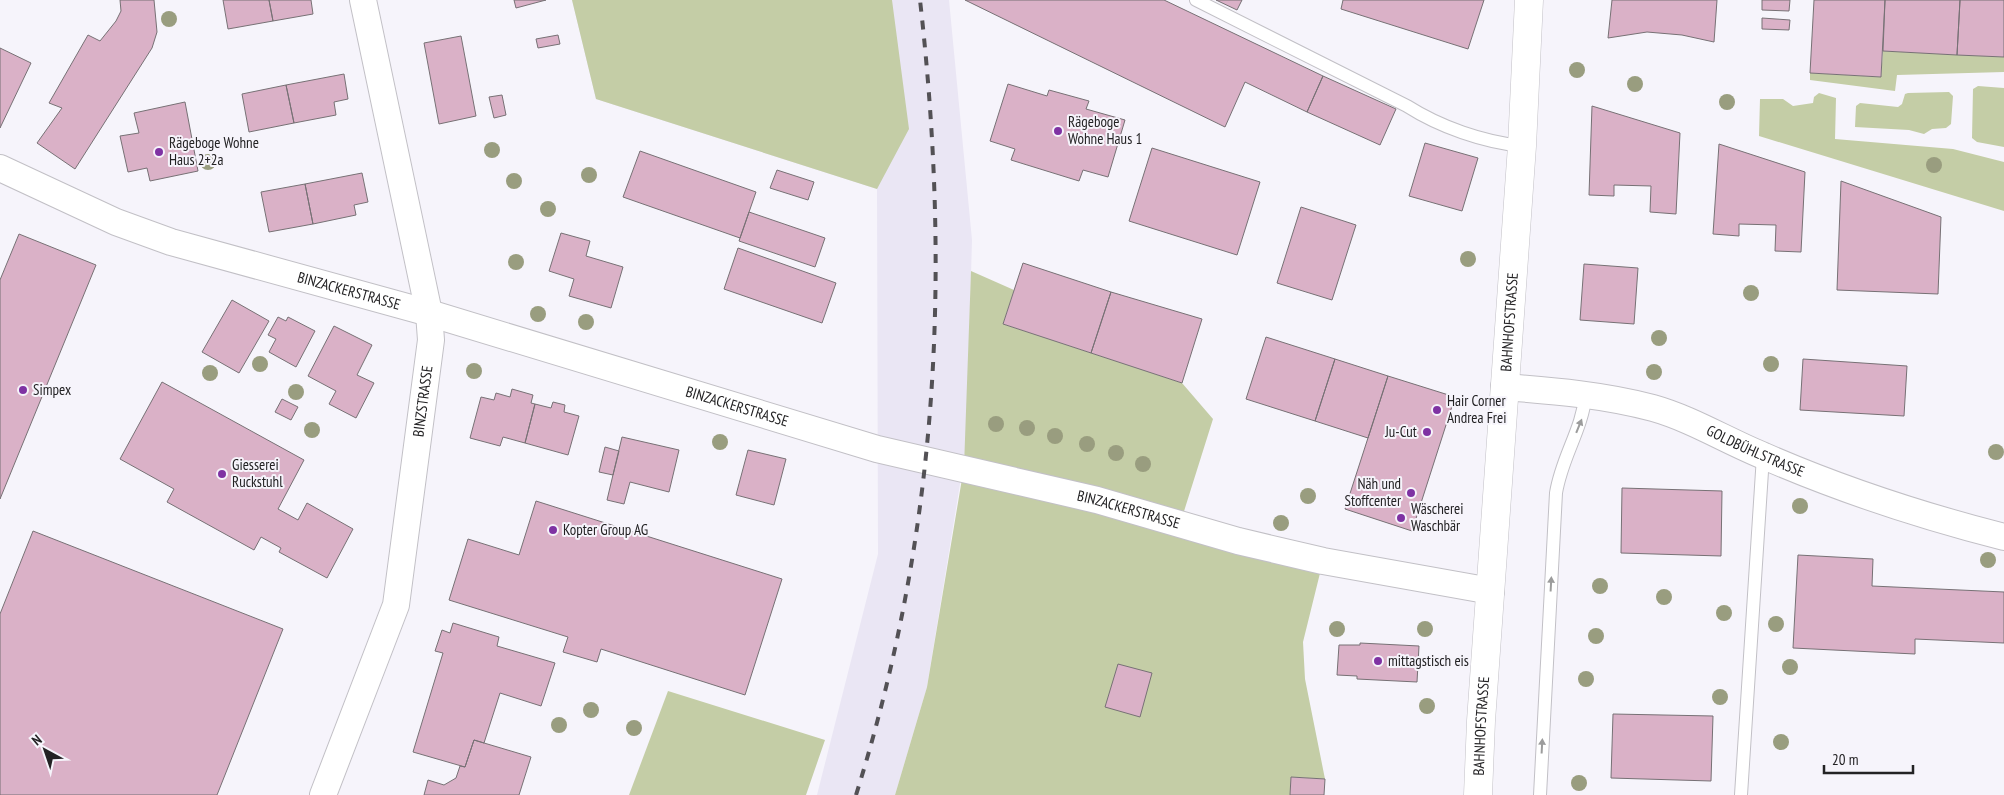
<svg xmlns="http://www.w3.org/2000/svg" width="2004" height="795" font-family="'PT Sans Narrow',sans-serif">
<rect width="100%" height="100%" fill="#f6f4fb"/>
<path fill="#eae6f4" d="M 572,0 L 949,0 L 972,240 L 966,447 L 927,687 L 895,795 L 817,795 L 878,554 L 877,189 L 596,99 Z"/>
<path fill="#c4cda6" d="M 572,0 L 892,0 L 909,129 L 877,189 L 596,99 Z
M 1883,51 L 2004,57 L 2004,72 L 1897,75 L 1895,91 L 1810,80 L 1810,73 L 1881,77 Z
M 1978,86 L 2004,88 L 2004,147 L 1977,142 L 1972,138 L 1973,89 Z
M 1949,92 L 1953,96 L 1951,124 L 1946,128 L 1932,129 L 1924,134 L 1909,130 L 1855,127 L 1856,106 L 1860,103 L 1898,107 L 1902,104 L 1905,94 L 1908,93 Z
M 1819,93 L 1836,98 L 1835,139 L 1953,149 L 2004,162 L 2004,211 L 1759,136 L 1760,99 L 1783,99 L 1793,106 L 1813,103 L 1814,97 Z
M 971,271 L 1014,290 L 1003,324 L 1182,383 L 1213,419 L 1180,524 L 1323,561 L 1303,642 L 1305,679 L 1325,779 L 1291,777 L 1290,795 L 895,795 L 927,687 L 964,467 Z
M 668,691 L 825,740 L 806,795 L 629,795 Z"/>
<path fill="#dab1c7" stroke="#777175" d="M 120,0 L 154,0 L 157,32 L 152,48 L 75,169 L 37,143 L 62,108 L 49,103 L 88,35 L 100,41 L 116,21 L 121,11 Z
M 223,0 L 269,0 L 273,21 L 228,29 Z
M 269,0 L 311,0 L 313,14 L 273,21 Z
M 514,0 L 546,0 L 516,8 Z
M 965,0 L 1164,0 L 1323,76 L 1307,112 L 1245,82 L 1225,127 Z
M 1216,0 L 1242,0 L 1237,10 Z
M 1343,0 L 1484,0 L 1468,49 L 1341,9 Z
M 1612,0 L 1717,0 L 1714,42 L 1682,35 L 1647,32 L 1608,38 Z
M 1762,0 L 1790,0 L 1789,11 L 1762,10 Z
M 1814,0 L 1885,0 L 1881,77 L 1810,73 Z
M 1885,0 L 1960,0 L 1957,55 L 1883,51 Z
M 1960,0 L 2004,0 L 2004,57 L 1957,55 Z
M 1762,18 L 1790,20 L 1789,30 L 1762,29 Z
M 558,35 L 560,44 L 538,48 L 536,39 Z
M 461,36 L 476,116 L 439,124 L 424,43 Z
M 0,48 L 31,63 L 0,128 Z
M 344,74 L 348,99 L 334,102 L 336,115 L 294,123 L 286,85 Z
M 1323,76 L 1396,109 L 1380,145 L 1307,112 Z
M 1008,84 L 1047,96 L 1049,90 L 1089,101 L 1086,109 L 1125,120 L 1108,177 L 1083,170 L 1079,181 L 1011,160 L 1015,149 L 990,141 Z
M 286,85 L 294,123 L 249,132 L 242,94 Z
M 502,95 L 506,115 L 494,118 L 489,97 Z
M 185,102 L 198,171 L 150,181 L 147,168 L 128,172 L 120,136 L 139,133 L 134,113 Z
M 1592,106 L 1680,133 L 1676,214 L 1650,212 L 1651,186 L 1614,185 L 1614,196 L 1589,195 Z
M 1425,143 L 1478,158 L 1462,211 L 1409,196 Z
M 1719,144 L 1805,172 L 1801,252 L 1775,251 L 1776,225 L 1739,224 L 1739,236 L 1713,234 Z
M 1152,148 L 1260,182 L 1237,255 L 1129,221 Z
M 640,151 L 756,192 L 740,238 L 623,197 Z
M 777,170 L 814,182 L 808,200 L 770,188 Z
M 362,173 L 368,202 L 354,205 L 356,215 L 313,224 L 305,184 Z
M 1841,181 L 1941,217 L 1938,294 L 1837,290 Z
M 305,184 L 313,224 L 269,232 L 261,192 Z
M 1301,207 L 1356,225 L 1332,300 L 1277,283 Z
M 749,212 L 825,238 L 815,267 L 739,241 Z
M 561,233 L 590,241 L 586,256 L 623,267 L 611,308 L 569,296 L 574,279 L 549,271 Z
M 19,234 L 96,265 L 0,499 L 0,280 Z
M 738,248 L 836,283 L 822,323 L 724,289 Z
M 1023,263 L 1111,292 L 1091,353 L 1003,324 Z
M 1584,264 L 1638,268 L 1634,324 L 1580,320 Z
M 1111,292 L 1202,319 L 1182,383 L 1091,353 Z
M 232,300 L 269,321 L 239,373 L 202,352 Z
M 278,317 L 286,321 L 288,317 L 315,331 L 296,367 L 269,352 L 276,339 L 268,335 Z
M 334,326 L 372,345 L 357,375 L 374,383 L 356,418 L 329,404 L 336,391 L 308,376 Z
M 1266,337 L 1335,359 L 1315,421 L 1246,399 Z
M 1335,359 L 1388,376 L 1368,438 L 1315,421 Z
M 1803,359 L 1907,366 L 1904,416 L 1800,410 Z
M 1388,376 L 1455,397 L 1412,531 L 1345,509 Z
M 162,382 L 304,460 L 278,509 L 298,520 L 307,503 L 353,529 L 327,578 L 279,552 L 281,548 L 261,537 L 254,550 L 167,502 L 174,489 L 120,459 Z
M 512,389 L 533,395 L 531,403 L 535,404 L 525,443 L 503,437 L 500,446 L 470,438 L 481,397 L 494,400 L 496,393 L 510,397 Z
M 282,399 L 298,407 L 291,420 L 275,412 Z
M 553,402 L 565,405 L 564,412 L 579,416 L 568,455 L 525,443 L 535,404 L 551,408 Z
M 622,437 L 679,450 L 669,492 L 630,482 L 624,504 L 607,500 Z
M 605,447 L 619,451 L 613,475 L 599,472 Z
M 748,450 L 786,459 L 774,505 L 736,495 Z
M 1622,488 L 1722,491 L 1721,556 L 1621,553 Z
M 536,501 L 782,579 L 745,695 L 601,649 L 597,662 L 563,652 L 568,637 L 449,600 L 468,539 L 519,555 Z
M 33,531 L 283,629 L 217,795 L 0,795 L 0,614 Z
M 1798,555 L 1873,559 L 1872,586 L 2004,592 L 2004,643 L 1915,639 L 1915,654 L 1793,648 Z
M 453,623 L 499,637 L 497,646 L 555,663 L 541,706 L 500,693 L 484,743 L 474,740 L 465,767 L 413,752 L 443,653 L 435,651 L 442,630 L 450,633 Z
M 1360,643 L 1419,646 L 1417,682 L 1357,679 L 1357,676 L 1337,675 L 1339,645 L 1360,645 Z
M 1118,664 L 1152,673 L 1140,717 L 1105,707 Z
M 1613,714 L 1713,716 L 1711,781 L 1611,778 Z
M 474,740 L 531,757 L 519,795 L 424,795 L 428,780 L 444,785 L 456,778 L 460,766 L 465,767 Z
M 1291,777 L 1325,779 L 1324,795 L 1290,795 Z"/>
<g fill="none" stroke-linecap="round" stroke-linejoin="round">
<g stroke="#c2c0c6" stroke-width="14">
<path id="service" d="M 1196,0 L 1407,106 C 1440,127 1483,142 1522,146
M 1540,795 L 1556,493 C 1562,456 1582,431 1586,393
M 1741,795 L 1763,456"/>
</g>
<g stroke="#c2c0c6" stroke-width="28">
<g id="minor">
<path id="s1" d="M 0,168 L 116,222 L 171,242 L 429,313 L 877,449 L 1097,500 L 1238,541 L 1323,561 L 1491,591"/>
<path id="s2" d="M 1504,387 C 1555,391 1604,395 1653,408 C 1692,419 1727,441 1764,456 C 1842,490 1922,516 2004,537"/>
<path id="s3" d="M 323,795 L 396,605 L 431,340 L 429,313 L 363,0"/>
</g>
</g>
<g stroke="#c2c0c6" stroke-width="29">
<g id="secondary">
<path id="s4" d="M 1478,795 L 1481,721 L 1522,146 L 1529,0"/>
</g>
</g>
<use href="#service" stroke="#fff" stroke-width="12"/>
<use href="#minor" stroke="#fff" stroke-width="26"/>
<use href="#secondary" stroke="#fff" stroke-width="28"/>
<path stroke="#535155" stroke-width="4" stroke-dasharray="9 9" stroke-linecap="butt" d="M 856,795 C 939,530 951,274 920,0"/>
</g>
<g fill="#999d7f">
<circle cx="169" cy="19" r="8"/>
<circle cx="1577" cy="70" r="8"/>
<circle cx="1635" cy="84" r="8"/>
<circle cx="1727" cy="102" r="8"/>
<circle cx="492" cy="150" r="8"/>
<circle cx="208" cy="162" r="8"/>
<circle cx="1934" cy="165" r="8"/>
<circle cx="589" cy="175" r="8"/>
<circle cx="514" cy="181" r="8"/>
<circle cx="548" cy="209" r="8"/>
<circle cx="1468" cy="259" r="8"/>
<circle cx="516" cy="262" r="8"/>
<circle cx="1751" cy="293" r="8"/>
<circle cx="538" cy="314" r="8"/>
<circle cx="586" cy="322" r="8"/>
<circle cx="1659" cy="338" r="8"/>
<circle cx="260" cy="364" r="8"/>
<circle cx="1771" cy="364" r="8"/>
<circle cx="474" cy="371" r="8"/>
<circle cx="1654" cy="372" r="8"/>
<circle cx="210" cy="373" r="8"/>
<circle cx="296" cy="392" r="8"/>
<circle cx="996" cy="424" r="8"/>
<circle cx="1027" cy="428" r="8"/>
<circle cx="312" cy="430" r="8"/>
<circle cx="1055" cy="436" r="8"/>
<circle cx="720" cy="442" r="8"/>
<circle cx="1087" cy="444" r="8"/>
<circle cx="1996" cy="452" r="8"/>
<circle cx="1116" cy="453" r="8"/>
<circle cx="1143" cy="464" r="8"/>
<circle cx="1308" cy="496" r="8"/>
<circle cx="1800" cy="506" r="8"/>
<circle cx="1281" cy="523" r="8"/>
<circle cx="1988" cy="560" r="8"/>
<circle cx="1600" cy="586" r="8"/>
<circle cx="1664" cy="597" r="8"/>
<circle cx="1724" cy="613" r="8"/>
<circle cx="1776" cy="624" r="8"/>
<circle cx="1337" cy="629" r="8"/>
<circle cx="1425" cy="629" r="8"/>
<circle cx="1596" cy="636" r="8"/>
<circle cx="1790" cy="667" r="8"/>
<circle cx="1586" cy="679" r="8"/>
<circle cx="1720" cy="697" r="8"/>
<circle cx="1427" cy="706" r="8"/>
<circle cx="591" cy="710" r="8"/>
<circle cx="559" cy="725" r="8"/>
<circle cx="634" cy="728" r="8"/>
<circle cx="1781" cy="742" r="8"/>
<circle cx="1579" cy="783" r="8"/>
</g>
<defs><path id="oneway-solid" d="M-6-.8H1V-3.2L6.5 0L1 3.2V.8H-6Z" transform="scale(1.25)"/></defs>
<g fill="#9c9c9c">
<use href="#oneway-solid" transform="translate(1579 426) rotate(-68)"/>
<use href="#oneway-solid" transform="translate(1551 584) rotate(-87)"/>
<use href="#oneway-solid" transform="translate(1542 746) rotate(-87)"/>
</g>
<g fill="#7f32a3" stroke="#f6f4fb" stroke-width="2">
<circle cx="1058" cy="131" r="5"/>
<circle cx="159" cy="152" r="5"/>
<circle cx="23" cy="390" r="5"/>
<circle cx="1437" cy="410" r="5"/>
<circle cx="1427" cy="432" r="5"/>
<circle cx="222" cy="474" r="5"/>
<circle cx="1411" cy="493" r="5"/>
<circle cx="1401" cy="518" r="5"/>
<circle cx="553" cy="530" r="5"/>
<circle cx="1378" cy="661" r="5"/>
</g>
<g text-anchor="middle" stroke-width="4" stroke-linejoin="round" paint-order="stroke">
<g font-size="15" fill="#232224" stroke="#f6f4fb" text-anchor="start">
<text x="1068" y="127">Rägeboge<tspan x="1068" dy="17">Wohne Haus 1</tspan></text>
<text x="169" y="148">Rägeboge Wohne<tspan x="169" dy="17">Haus 2+2a</tspan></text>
<text x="33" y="395">Simpex</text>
<text x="1447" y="406">Hair Corner<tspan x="1447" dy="17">Andrea Frei</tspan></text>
<text x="1417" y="437" text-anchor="end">Ju-Cut</text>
<text x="232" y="470">Giesserei<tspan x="232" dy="17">Ruckstuhl</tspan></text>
<text x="1401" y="489" text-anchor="end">Näh und<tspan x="1401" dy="17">Stoffcenter</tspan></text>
<text x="1411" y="514">Wäscherei<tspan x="1411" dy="17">Waschbär</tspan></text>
<text x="563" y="535">Kopter Group AG</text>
<text x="1388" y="666">mittagstisch eis</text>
</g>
<g font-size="15" fill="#232224" stroke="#f6f4fb">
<text dy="5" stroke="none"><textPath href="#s1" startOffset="371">BINZACKERSTRASSE</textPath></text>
<text dy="5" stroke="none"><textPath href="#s4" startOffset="474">BAHNHOFSTRASSE</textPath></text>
<text dy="5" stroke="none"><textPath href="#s3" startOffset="409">BINZSTRASSE</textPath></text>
<text dy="5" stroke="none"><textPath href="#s1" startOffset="776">BINZACKERSTRASSE</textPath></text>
<text dy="5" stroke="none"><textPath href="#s2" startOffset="262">GOLDBÜHLSTRASSE</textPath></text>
<text dy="5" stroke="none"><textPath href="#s1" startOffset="1181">BINZACKERSTRASSE</textPath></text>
<text dy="5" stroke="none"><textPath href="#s4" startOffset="69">BAHNHOFSTRASSE</textPath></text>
</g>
</g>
<g transform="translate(45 750) rotate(320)" stroke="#f6f4fb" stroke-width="4" paint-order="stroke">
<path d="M0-4L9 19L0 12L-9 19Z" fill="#232224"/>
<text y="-8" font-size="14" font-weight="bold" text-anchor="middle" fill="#232224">N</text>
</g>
<path d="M1824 765v8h89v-8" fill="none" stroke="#232224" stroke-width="2.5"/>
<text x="1832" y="765" font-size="15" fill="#232224" stroke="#f6f4fb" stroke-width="4" paint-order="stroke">20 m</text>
</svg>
